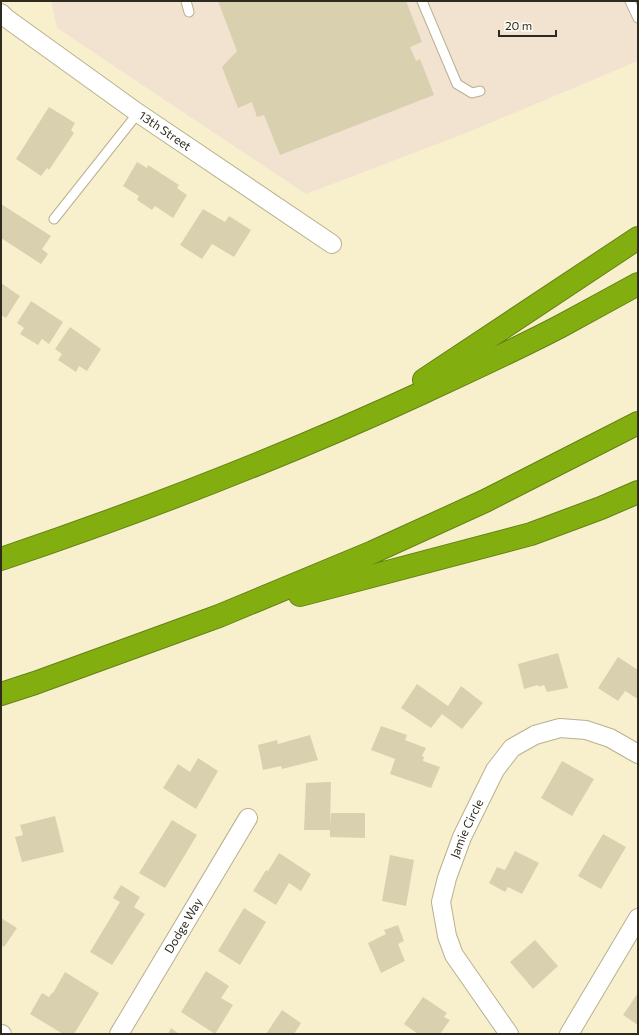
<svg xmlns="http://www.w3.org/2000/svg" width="639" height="1035" font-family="Commissioner,sans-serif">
<rect width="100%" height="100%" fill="#f8f0cd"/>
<path fill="#f2e2d0" d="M 51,1 L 638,1 L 638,61 L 466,133 L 306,194 L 57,28 Z"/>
<path fill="#d9d0af" d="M 218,1 L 406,1 L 422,42 L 410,47 L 416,61 L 420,59 L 434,95 L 280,155 L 264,115 L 257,117 L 252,102 L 238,108 L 222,67 L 237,51 Z
M 49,107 L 75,123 L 71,130 L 74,133 L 49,170 L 47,168 L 41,176 L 16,159 Z
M 137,162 L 147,168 L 148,165 L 179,185 L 177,188 L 187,195 L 173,218 L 155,206 L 152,210 L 137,200 L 139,196 L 123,186 Z
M 1,204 L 51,236 L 42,249 L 48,254 L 41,264 L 1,238 Z
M 203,209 L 225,222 L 229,216 L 251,230 L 234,257 L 212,244 L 202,259 L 180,245 Z
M 1,283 L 20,296 L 6,318 L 1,315 Z
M 31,301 L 63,322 L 49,344 L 42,339 L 38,345 L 20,334 L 24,328 L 17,323 Z
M 70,327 L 101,349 L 87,371 L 79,366 L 76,372 L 58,360 L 62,354 L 55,349 Z
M 558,653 L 568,688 L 547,692 L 544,685 L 539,687 L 538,685 L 524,689 L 518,664 Z
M 618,657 L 638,670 L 638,699 L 625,691 L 618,701 L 598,688 Z
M 417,684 L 448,706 L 461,686 L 483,703 L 462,729 L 442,714 L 431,728 L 401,708 Z
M 381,726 L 407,735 L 405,740 L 426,748 L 422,756 L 424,757 L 423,761 L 440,767 L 431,788 L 390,774 L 395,759 L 371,750 Z
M 310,735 L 318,760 L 282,769 L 281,766 L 263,770 L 258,745 L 277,740 L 278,744 Z
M 198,758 L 218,771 L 196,809 L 163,788 L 178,764 L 190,772 Z
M 562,761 L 594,779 L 572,816 L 541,798 Z
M 331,782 L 330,827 L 331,813 L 365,813 L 365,838 L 330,837 L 330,830 L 304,830 L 306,783 Z
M 55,816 L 64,852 L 22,862 L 15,837 L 23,835 L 20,825 Z
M 172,820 L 197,835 L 165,888 L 139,873 Z
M 603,834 L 626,847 L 601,889 L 578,876 Z
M 515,851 L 539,863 L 522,894 L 508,887 L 505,892 L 489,883 L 497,867 L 505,870 Z
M 279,853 L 311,874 L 301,891 L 289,883 L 276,905 L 253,891 L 266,870 L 268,871 Z
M 390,855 L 414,860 L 406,906 L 382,901 Z
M 121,885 L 140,897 L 134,907 L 145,914 L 112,965 L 90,952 L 120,902 L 113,898 Z
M 244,908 L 266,922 L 240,965 L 218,951 Z
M 1,918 L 17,928 L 4,947 L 1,945 Z
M 398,925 L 404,941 L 398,944 L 405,961 L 381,973 L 368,943 L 386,934 L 384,930 Z
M 535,940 L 558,966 L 533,989 L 510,962 Z
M 206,971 L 229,986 L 221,998 L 233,1005 L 215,1034 L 181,1012 Z
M 65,972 L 99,993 L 74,1034 L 63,1034 L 30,1014 L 42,993 L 49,997 L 52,993 L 53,993 Z
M 638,993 L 638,1025 L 623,1015 Z
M 423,997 L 447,1013 L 444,1017 L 450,1020 L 440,1034 L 418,1034 L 404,1024 Z
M 282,1010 L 301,1023 L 294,1034 L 266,1034 Z
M 171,1028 L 179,1034 L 168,1034 Z"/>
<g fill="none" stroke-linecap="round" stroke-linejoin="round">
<g stroke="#b8b08f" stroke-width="11">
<path id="lane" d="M 186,1 L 189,12
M 422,1 L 457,84 L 472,93 L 480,91
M 630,1 L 638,18
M 54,219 L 138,113"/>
</g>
<g stroke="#b8b08f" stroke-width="20">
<g id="street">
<path id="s1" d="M 1,13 L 6,18 L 138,113 L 332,244"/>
<path d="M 1,1034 L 2,1034"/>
<path id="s2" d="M 119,1034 L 248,818"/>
<path id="s3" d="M 509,1034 L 454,955 L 447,936 L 441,902 L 447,878 L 462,837 L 495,770 L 512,748 L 535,735 L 560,728 L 586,730 L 610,738 L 638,754"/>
<path d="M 569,1034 L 638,918"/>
</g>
</g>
<g stroke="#658114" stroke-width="24">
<path id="highway" d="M 424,380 L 638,238
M 1,559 C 146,510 288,455 426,391 C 471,370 517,349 561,326 C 587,312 612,298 638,284
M 300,595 L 531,534 L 601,508 L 638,492
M 1,694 L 35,683 L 219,616 L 373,552 L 485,501 L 638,423"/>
</g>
<use href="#lane" stroke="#fff" stroke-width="9"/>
<use href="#street" stroke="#fff" stroke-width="18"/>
<use href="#highway" stroke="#82af0f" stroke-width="22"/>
</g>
<g text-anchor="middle" stroke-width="3" stroke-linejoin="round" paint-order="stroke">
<g font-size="12" fill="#2e2b1e" stroke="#fefcf5">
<text dy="4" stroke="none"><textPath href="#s1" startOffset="202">13th Street</textPath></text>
<text dy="4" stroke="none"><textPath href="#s3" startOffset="229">Jamie Circle</textPath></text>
<text dy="4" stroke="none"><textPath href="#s2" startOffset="126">Dodge Way</textPath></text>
</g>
</g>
<rect width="639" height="1035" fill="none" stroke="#2e2b1e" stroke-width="4"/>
<path d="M499 30v6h57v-6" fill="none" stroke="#2e2b1e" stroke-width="2"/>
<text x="505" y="30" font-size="12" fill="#2e2b1e" stroke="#fefcf5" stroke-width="3" paint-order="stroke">20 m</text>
</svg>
